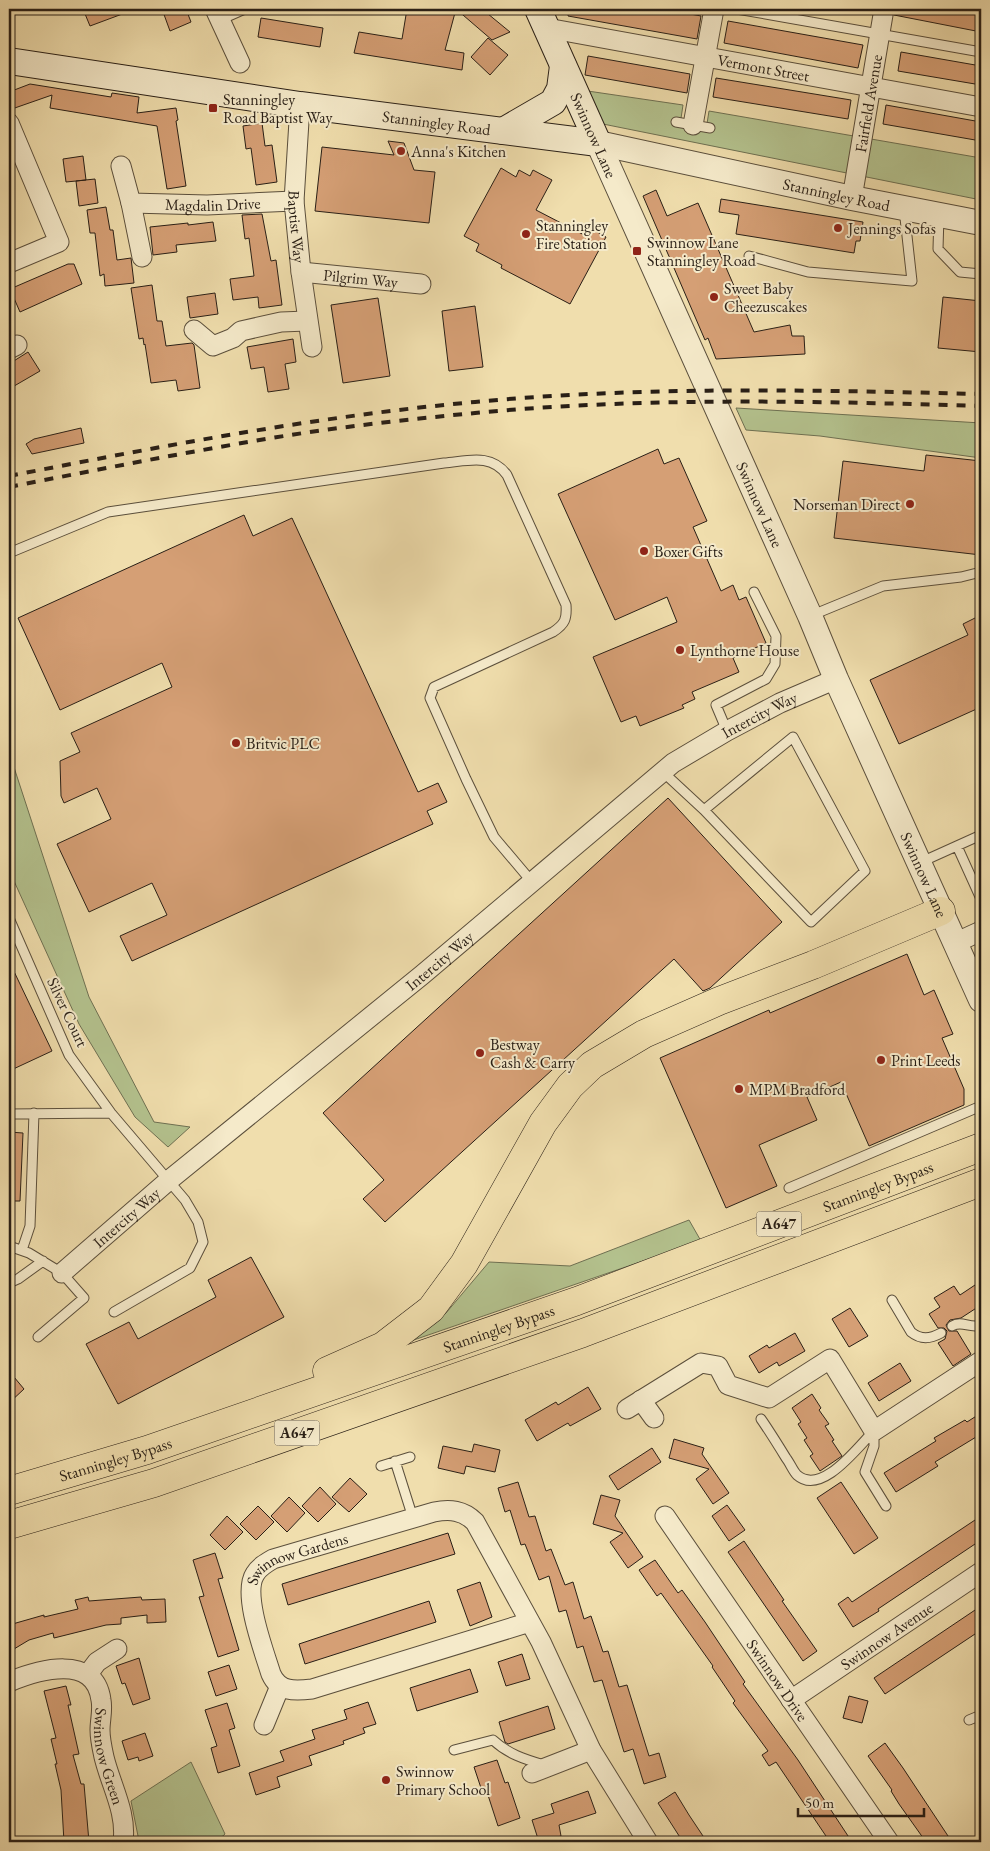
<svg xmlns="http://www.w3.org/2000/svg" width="990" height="1851" font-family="'EB Garamond',serif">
<rect width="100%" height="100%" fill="#f0dead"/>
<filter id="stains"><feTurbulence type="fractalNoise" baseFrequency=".004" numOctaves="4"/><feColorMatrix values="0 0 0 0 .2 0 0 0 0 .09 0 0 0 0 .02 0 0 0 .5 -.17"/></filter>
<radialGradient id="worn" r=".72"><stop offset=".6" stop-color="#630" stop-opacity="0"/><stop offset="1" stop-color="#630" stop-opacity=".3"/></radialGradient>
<path fill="#b4c28e" stroke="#6e7052" d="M 574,89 L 683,105 L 680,125 L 706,130 L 709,111 L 981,158 L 981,200 L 588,121 Z
M 736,408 L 981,423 L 981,458 L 820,436 L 746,430 Z
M 9,752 L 89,997 L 154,1122 L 190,1127 L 168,1147 L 135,1117 L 79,1024 L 9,870 Z
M 689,1220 L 701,1241 L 405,1343 L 446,1313 L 489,1262 L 570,1266 Z
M 191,1762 L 225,1834 L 216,1842 L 137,1842 L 138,1836 L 131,1801 Z"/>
<path fill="#d59f75" stroke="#291f16" d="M 83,9 L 133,9 L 133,10 L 90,26 Z
M 162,9 L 186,9 L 191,22 L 170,31 Z
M 407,9 L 482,9 L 510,32 L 492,40 L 456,9 L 445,50 L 464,53 L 462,70 L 354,53 L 359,32 L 402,39 Z
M 569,9 L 664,9 L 701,16 L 697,39 L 568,16 Z
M 895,9 L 979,9 L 977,18 L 981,19 L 981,32 L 894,15 Z
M 261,18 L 323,28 L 320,47 L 258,37 Z
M 728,21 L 863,45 L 858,68 L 724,43 Z
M 488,38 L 508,55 L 490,75 L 471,57 Z
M 901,52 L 981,66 L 981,85 L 898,71 Z
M 588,56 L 690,74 L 687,93 L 585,75 Z
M 716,78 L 851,100 L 848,119 L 713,97 Z
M 30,84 L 111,97 L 112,93 L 139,97 L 137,113 L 176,108 L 178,120 L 176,121 L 186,186 L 167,189 L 157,126 L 50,108 L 52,95 L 9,110 L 9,92 Z
M 886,105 L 981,122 L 981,141 L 883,124 Z
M 262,123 L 265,146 L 272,145 L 277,182 L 256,185 L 251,148 L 246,149 L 243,126 Z
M 388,141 L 404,143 L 414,170 L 435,172 L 429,223 L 315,211 L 322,147 L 394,155 Z
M 83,156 L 86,180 L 66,182 L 63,159 Z
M 501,168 L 516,177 L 519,170 L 530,176 L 533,170 L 552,180 L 536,210 L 588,237 L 592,229 L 606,237 L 570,304 L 501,268 L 502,265 L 476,251 L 479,244 L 464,236 Z
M 95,179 L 98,203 L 79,206 L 76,181 Z
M 656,190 L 667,216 L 698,203 L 754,332 L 790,325 L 792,336 L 804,336 L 805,354 L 716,359 L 708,338 L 705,340 L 643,196 Z
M 721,199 L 863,222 L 860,241 L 856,241 L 854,253 L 736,234 L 739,215 L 719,212 Z
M 106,207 L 110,230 L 113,230 L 117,260 L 131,258 L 134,283 L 105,286 L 104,274 L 100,276 L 95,233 L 90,233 L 87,210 Z
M 262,214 L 271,261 L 276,260 L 282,305 L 259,308 L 258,297 L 233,300 L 230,279 L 254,276 L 249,238 L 245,239 L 242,215 Z
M 213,222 L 216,241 L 176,245 L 177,252 L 153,255 L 150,227 L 188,223 L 188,225 Z
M 68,264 L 74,264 L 82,284 L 20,312 L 10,289 Z
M 152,285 L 157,321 L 162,321 L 166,346 L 192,343 L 194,345 L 200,388 L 178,391 L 176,380 L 151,383 L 145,344 L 144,345 L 143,338 L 139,339 L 131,288 Z
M 215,293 L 218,314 L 190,318 L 187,297 Z
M 943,297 L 981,301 L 981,352 L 938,348 Z
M 378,298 L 390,376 L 343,383 L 331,305 Z
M 475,306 L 483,367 L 449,371 L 442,311 Z
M 293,339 L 296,362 L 285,364 L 289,389 L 268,392 L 264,367 L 251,369 L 247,347 Z
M 28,352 L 40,371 L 9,389 L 9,364 Z
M 81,428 L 84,443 L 32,454 L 26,444 L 34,439 Z
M 658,449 L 664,464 L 679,458 L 707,521 L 693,527 L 721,591 L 733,585 L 739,600 L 746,597 L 766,643 L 733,658 L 739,672 L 692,692 L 695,699 L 682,705 L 684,708 L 640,726 L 636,716 L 621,722 L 593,657 L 677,622 L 667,597 L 615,620 L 558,494 Z
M 926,455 L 981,461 L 981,555 L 834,538 L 843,461 L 924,471 Z
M 244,515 L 253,536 L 292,518 L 418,792 L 438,783 L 447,802 L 427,811 L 433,824 L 132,961 L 120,936 L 167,915 L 152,883 L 89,912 L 57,844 L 111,819 L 97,788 L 64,803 L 61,796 L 60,761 L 80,752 L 71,733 L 172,687 L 162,663 L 60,710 L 18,618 Z
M 981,615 L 981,707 L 899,744 L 870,680 L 968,635 L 963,624 Z
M 668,798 L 782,922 L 710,988 L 703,991 L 674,959 L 385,1222 L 363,1199 L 384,1180 L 323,1113 Z
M 907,954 L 924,995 L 934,990 L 953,1034 L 942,1038 L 964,1089 L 964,1105 L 869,1146 L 841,1082 L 807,1097 L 817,1120 L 759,1145 L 777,1186 L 726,1208 L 660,1058 L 769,1010 L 770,1013 Z
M 9,961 L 52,1051 L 9,1071 Z
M 9,1132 L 23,1133 L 20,1201 L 9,1201 Z
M 251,1257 L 284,1317 L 118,1404 L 86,1344 L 129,1322 L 138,1339 L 216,1297 L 208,1280 Z
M 981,1281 L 981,1305 L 961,1318 L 950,1320 L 946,1325 L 949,1331 L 957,1331 L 971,1354 L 953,1366 L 938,1343 L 945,1339 L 947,1331 L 944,1328 L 938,1328 L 929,1314 L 940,1307 L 934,1298 L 954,1286 L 960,1295 Z
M 850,1308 L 868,1336 L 849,1347 L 832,1319 Z
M 795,1333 L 805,1351 L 779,1366 L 777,1362 L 759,1373 L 749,1356 L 767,1345 L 769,1348 Z
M 900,1363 L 911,1381 L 879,1401 L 868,1383 Z
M 9,1371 L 24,1389 L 9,1403 Z
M 588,1387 L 601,1409 L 570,1426 L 568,1423 L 537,1441 L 525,1420 L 556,1402 L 558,1405 Z
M 812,1394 L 821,1408 L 819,1410 L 829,1424 L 825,1426 L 834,1440 L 832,1441 L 842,1456 L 820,1471 L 810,1456 L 813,1454 L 804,1440 L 807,1438 L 798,1424 L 801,1422 L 792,1408 Z
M 981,1413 L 981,1434 L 935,1462 L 938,1466 L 896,1492 L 884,1473 L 936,1441 L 934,1438 L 965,1420 L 967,1422 Z
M 674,1439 L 704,1448 L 702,1454 L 729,1493 L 713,1504 L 696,1479 L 709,1469 L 669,1458 Z
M 474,1444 L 500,1450 L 495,1472 L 466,1466 L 464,1474 L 438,1468 L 443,1446 L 472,1452 Z
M 652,1448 L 661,1462 L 618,1490 L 609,1476 Z
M 350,1478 L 367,1494 L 349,1512 L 332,1497 Z
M 518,1482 L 529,1517 L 535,1516 L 546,1551 L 551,1549 L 565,1585 L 573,1582 L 584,1619 L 591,1616 L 603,1652 L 608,1651 L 619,1687 L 627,1685 L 649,1756 L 659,1753 L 666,1777 L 644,1784 L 633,1749 L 624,1752 L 602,1680 L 594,1682 L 583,1646 L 577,1648 L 566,1610 L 559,1612 L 549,1576 L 539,1580 L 525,1544 L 521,1545 L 510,1510 L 505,1512 L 498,1488 Z
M 841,1482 L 878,1538 L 854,1554 L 817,1498 Z
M 320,1487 L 336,1504 L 318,1522 L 302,1506 Z
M 601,1495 L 620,1500 L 615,1516 L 643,1557 L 628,1568 L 610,1542 L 623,1533 L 593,1524 Z
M 289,1497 L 305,1513 L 287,1532 L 271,1516 Z
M 727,1505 L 745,1530 L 729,1541 L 712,1516 Z
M 258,1506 L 274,1522 L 256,1540 L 240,1524 Z
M 227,1516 L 243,1532 L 225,1550 L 210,1535 Z
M 981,1516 L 981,1540 L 878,1609 L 879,1611 L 853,1627 L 838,1604 L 848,1597 L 852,1602 Z
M 448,1533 L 455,1554 L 288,1605 L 282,1584 Z
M 744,1541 L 784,1600 L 782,1601 L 817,1651 L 803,1661 L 728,1552 Z
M 215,1553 L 223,1578 L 218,1579 L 239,1650 L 218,1657 L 199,1597 L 204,1596 L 193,1560 Z
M 655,1560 L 678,1593 L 682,1590 L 705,1622 L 745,1682 L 743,1684 L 798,1760 L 852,1842 L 830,1842 L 776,1762 L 769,1766 L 762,1755 L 768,1751 L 733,1703 L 735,1701 L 712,1667 L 713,1666 L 661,1593 L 657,1596 L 639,1570 Z
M 480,1582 L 492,1617 L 470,1626 L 457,1590 Z
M 88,1597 L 89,1601 L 141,1597 L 142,1600 L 165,1599 L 166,1622 L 147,1623 L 147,1615 L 121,1618 L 121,1624 L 106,1625 L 54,1638 L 53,1633 L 29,1640 L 9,1652 L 9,1625 L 44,1615 L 44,1617 L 78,1609 L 75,1600 Z
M 429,1601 L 436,1622 L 305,1664 L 299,1644 Z
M 981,1606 L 981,1630 L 885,1694 L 874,1678 Z
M 522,1654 L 530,1679 L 506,1686 L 498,1662 Z
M 139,1658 L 150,1699 L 133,1705 L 125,1683 L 122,1684 L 116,1666 Z
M 229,1665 L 237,1689 L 216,1696 L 208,1672 Z
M 470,1669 L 478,1692 L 417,1711 L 410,1688 Z
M 66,1686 L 71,1705 L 68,1705 L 79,1754 L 73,1755 L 81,1784 L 84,1784 L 89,1842 L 64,1842 L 61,1790 L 55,1764 L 57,1764 L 51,1739 L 56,1738 L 44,1691 Z
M 849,1696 L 868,1701 L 862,1723 L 843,1718 Z
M 368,1702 L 376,1724 L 363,1728 L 365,1733 L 343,1741 L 344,1744 L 309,1756 L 312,1765 L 277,1777 L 280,1787 L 256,1795 L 249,1773 L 284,1761 L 280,1751 L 315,1739 L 312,1730 L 347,1719 L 344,1710 Z
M 227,1703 L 235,1728 L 229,1730 L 240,1766 L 218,1773 L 211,1748 L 217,1746 L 205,1710 Z
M 548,1706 L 555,1729 L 508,1744 L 505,1742 L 499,1722 Z
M 145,1733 L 153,1756 L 139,1761 L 138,1757 L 128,1760 L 122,1741 Z
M 885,1743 L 903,1768 L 952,1842 L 926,1842 L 899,1804 L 891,1791 L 892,1790 L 868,1756 Z
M 497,1760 L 505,1783 L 508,1782 L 520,1818 L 498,1826 L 486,1789 L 482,1791 L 474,1767 Z
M 588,1791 L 596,1813 L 559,1825 L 561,1836 L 539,1842 L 532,1820 L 554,1813 L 551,1804 Z
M 675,1792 L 689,1815 L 707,1842 L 683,1842 L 658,1803 Z"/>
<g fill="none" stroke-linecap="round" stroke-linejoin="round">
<g stroke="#5b4f3c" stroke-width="11">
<path id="service" d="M 737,9 L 981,52
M 220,20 L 245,9
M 676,122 L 710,128
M 939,215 L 938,249 L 960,272 L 981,274
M 749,256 L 808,272 L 912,281 L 904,209
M 9,553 L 108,512 L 444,463 C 468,461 491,453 507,475 L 566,605 C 567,619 565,624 553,632 L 434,687 L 430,698 L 466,779 L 494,837 L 532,882
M 810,616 L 883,586 L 961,577 L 981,572
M 727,731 L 716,705 L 766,679 L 775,664 L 776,636 L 754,592
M 663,772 L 704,810 L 811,922 L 865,871 L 793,737 L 704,810
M 957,846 L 981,899
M 919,863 L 981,835
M 9,918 L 69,1055 L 111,1113 L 185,1200 L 198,1222 L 203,1242 L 190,1268 L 114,1312
M 9,1114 L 111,1113
M 789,1188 L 981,1106
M 9,1246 L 29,1253 L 62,1273 L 84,1298 L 38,1337
M 22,1250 L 30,1226 L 34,1113
M 9,1283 L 18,1279 L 43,1261
M 892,1300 L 911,1332 C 921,1340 930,1339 941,1333
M 952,1326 C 962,1320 970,1329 981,1325
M 761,1419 C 770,1432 778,1445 786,1458 C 790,1463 793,1471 797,1475 C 822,1497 859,1445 874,1431
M 874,1431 L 874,1446 L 865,1472 L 886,1506
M 395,1461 L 413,1518
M 381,1466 L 410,1457
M 969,1720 L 981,1715
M 454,1750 L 493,1740 C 508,1754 524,1759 544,1765"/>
</g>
<g stroke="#5b4f3c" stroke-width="21">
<g id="minor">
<path d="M 215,9 L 240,63"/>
<path id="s1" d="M 547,28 L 981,107"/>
<path id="s2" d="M 300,105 L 294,201 L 301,272 L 312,347"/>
<path d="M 9,123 L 59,242 L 9,263"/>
<path d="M 693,125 L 714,9"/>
<path id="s3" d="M 121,166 L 131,203 L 207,205 L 294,201"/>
<path id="s4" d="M 852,198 L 884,9"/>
<path d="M 131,203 L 142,257"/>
<path id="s5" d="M 301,272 L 421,284"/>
<path d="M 194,330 L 213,346 L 233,338 L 241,331 L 281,322 L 307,321"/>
<path d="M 9,349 L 17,345"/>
<path d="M 955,943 L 981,931"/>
<path id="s6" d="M 62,1273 L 168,1181 L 422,975 L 673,763 L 727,731 L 780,703 L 836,679"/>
<path d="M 641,1400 L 654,1418"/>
<path d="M 627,1409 L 701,1363 L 718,1366 L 728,1385 L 769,1398 L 830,1359 L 874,1431 L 981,1361"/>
<path id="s7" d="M 665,1516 L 889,1842"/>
<path id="s8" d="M 530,1622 L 312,1689 C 294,1691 279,1692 271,1674 C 264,1651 242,1594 255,1574 C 259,1567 266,1563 273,1559 L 434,1512 C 450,1509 463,1510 475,1522 L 541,1642 L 591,1750 L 648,1842"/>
<path d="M 88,1674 L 97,1662 L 117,1649"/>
<path id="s9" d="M 9,1682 C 38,1670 95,1653 101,1700 C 103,1710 100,1720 100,1730 C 100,1739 102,1748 104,1757 C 111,1786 127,1812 123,1842"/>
<path id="s10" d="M 791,1700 L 981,1572"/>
<path d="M 264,1725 L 280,1686"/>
<path d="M 532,1773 L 591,1750"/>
</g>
</g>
<g stroke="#5b4f3c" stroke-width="26">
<g id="tertiary">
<path id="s11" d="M 598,143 L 810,616 L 836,679 L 981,1000"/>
<path id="s12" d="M 598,143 L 852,198 L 981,223"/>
</g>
</g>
<g stroke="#291f16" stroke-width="28">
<g id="secondary">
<path d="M 538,9 L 598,143"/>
<path id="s13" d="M 9,61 L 300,105 L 598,143"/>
<path d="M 503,131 L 553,102 L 560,89 L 563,66"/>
</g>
</g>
<g stroke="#291f16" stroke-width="29">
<g id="trunk">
<path d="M 327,1371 L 383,1346 L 431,1309 L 464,1264 L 543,1123 L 570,1086 L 592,1065 L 644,1034 L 719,1001 L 813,965 L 941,911"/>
<path id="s14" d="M 9,1491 L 147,1450 L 577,1301 L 981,1147"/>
<path d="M 9,1525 L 154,1483 L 583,1333 L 981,1182"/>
</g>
</g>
<use href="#service" stroke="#f5eaca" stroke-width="9"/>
<use href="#minor" stroke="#f5eaca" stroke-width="19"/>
<use href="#tertiary" stroke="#f5eaca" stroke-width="24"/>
<use href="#secondary" stroke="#f5eaca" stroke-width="26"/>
<use href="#trunk" stroke="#f0dead" stroke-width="28"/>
<path stroke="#291f16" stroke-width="4" stroke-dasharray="9 9" stroke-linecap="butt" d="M 9,476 C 163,446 318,416 475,402 C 643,386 813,390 981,394
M 9,487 C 101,469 192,451 284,436 C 347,426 412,419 475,413 C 643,397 813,401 981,406"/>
</g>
<g fill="#8f2418" stroke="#f5eaca" stroke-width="2">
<rect x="208" y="103" width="10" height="10" rx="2.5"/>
<circle cx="401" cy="151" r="5"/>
<circle cx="838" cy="228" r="5"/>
<circle cx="526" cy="234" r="5"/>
<rect x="632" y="246" width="10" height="10" rx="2.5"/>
<circle cx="714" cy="297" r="5"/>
<circle cx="910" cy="504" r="5"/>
<circle cx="644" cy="551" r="5"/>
<circle cx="680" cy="650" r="5"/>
<circle cx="236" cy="743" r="5"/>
<circle cx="480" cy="1053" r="5"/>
<circle cx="881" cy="1060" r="5"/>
<circle cx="739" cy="1089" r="5"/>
<circle cx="386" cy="1780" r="5"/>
</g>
<g text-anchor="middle" stroke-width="4" stroke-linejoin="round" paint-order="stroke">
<g fill="#f5eaca" stroke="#665c4c" stroke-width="1">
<rect x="756.5" y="1211.5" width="45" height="25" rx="4"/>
<rect x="274.5" y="1420.5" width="45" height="25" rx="4"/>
</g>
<g font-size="15" font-weight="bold" fill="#291f16">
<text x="779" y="1229">A647</text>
<text x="297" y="1438">A647</text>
</g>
<g font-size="16" fill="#291f16" stroke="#f5eaca">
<text dy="6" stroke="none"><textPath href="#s1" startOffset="220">Vermont Street</textPath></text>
<text dy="6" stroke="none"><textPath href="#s4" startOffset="96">Fairfield Avenue</textPath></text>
<text dy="6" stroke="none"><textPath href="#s13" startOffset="432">Stanningley Road</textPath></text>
<text transform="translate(594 135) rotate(66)" y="6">Swinnow Lane</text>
<text dy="6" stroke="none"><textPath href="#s12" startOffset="244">Stanningley Road</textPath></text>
<text dy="6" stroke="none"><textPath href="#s3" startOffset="120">Magdalin Drive</textPath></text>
<text dy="6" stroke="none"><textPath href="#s2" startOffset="122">Baptist Way</textPath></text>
<text dy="6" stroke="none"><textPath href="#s5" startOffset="60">Pilgrim Way</textPath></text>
<text dy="6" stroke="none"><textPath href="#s11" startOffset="396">Swinnow Lane</textPath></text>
<text dy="6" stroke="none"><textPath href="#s6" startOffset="895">Intercity Way</textPath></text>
<text dy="6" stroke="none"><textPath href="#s11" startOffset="801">Swinnow Lane</textPath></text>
<text dy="6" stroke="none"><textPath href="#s6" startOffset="490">Intercity Way</textPath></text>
<text transform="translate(68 1012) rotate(65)" y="6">Silver Court</text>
<text dy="6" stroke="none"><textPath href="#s14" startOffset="921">Stanningley Bypass</textPath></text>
<text dy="6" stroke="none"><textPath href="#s6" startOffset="85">Intercity Way</textPath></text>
<text dy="6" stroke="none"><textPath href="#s14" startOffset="516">Stanningley Bypass</textPath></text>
<text dy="6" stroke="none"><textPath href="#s14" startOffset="111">Stanningley Bypass</textPath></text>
<text dy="6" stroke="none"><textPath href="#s8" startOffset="424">Swinnow Gardens</textPath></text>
<text dy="6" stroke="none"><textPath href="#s10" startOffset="115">Swinnow Avenue</textPath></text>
<text dy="6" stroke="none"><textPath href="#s7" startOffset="199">Swinnow Drive</textPath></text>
<text dy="6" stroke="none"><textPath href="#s9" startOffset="168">Swinnow Green</textPath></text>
</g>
<g font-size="16" fill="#291f16" stroke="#f5eaca" text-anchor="start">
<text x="223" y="105">Stanningley<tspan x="223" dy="18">Road Baptist Way</tspan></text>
<text x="411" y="157">Anna's Kitchen</text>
<text x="536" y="231">Stanningley<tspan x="536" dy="18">Fire Station</tspan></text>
<text x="848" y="234">Jennings Sofas</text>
<text x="647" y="248">Swinnow Lane<tspan x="647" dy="18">Stanningley Road</tspan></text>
<text x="724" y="294">Sweet Baby<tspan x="724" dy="18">Cheezuscakes</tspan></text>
<text x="900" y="510" text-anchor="end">Norseman Direct</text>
<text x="654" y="557">Boxer Gifts</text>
<text x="690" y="656">Lynthorne House</text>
<text x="246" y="749">Britvic PLC</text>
<text x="490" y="1050">Bestway<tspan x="490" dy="18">Cash &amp; Carry</tspan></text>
<text x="891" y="1066">Print Leeds</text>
<text x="749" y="1095">MPM Bradford</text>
<text x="396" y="1777">Swinnow<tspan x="396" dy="18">Primary School</tspan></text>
</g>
</g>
<rect width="990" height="1851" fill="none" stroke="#f0dead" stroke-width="30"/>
<rect x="10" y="10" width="970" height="1831" fill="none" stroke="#291f16" stroke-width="2.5"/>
<rect x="15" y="15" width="960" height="1821" fill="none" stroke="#291f16"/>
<path d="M798 1808v8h126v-8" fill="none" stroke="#291f16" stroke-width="2.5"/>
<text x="805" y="1808" font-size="15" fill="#291f16" stroke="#f5eaca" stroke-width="4" paint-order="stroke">50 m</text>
<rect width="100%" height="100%" filter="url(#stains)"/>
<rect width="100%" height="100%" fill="url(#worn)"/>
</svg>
